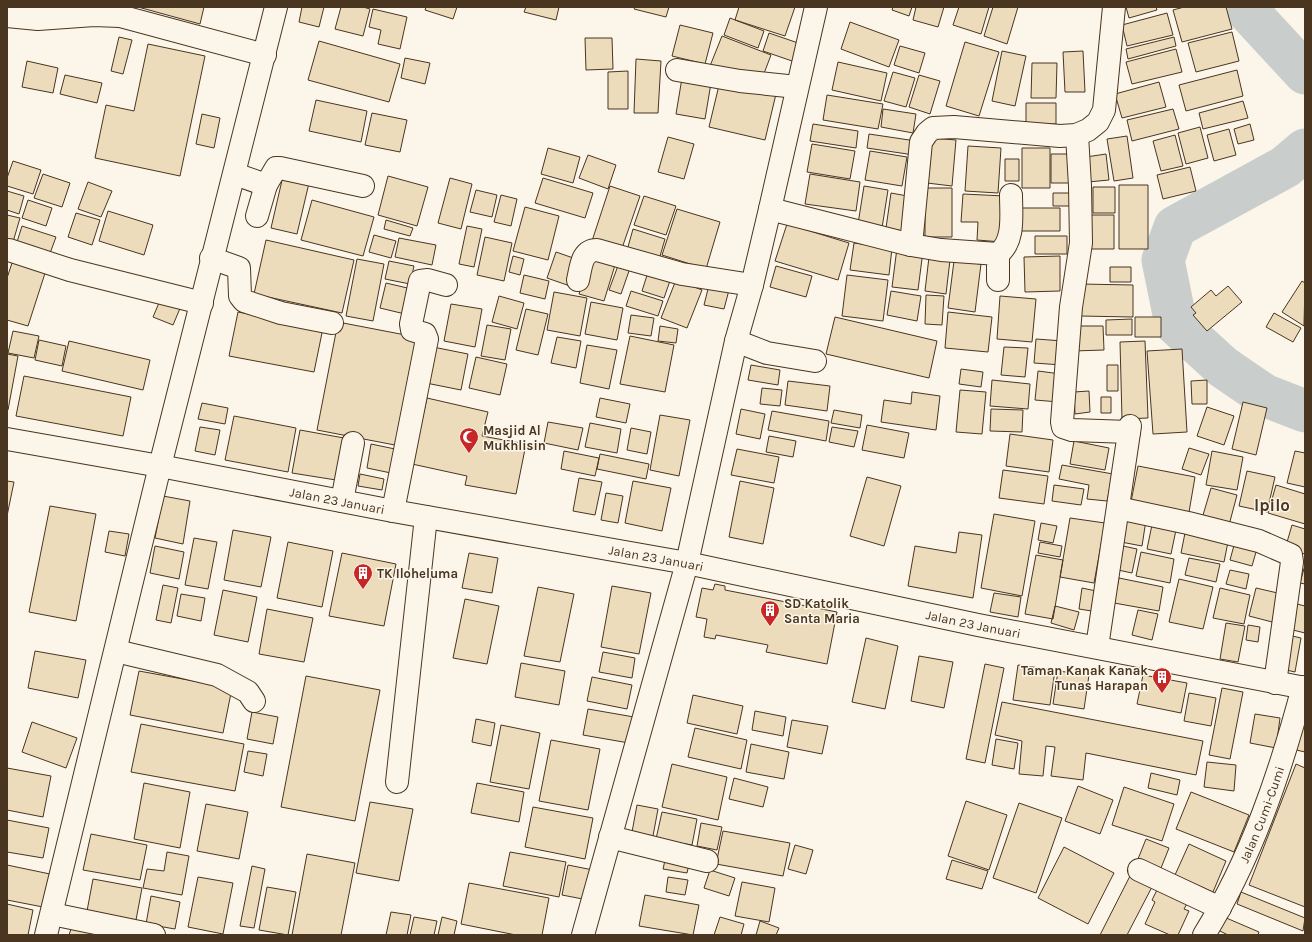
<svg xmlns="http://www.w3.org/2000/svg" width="1312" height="942" font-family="Karla,sans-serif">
<rect width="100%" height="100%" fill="#fbf6e9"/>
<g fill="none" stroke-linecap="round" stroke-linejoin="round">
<path stroke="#c9cecd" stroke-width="43" d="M 1244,7 L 1305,73
M 1305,150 L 1285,167 L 1175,227 L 1163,260 L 1176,324 L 1223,367 L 1264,395 L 1305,411"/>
</g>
<path fill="#ecdcbc" stroke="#4a3520" d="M 138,7 L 204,7 L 200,24 Z
M 302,7 L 324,7 L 319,27 L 299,22 Z
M 341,7 L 363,7 L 370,9 L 363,36 L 335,29 Z
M 426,7 L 457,7 L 453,19 L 425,10 Z
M 526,7 L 559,7 L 556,20 L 524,12 Z
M 635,7 L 669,7 L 666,17 L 634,9 Z
M 739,7 L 795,7 L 785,36 L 735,20 Z
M 893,7 L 912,7 L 909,16 L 892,10 Z
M 916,7 L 944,7 L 938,27 L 913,20 Z
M 959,7 L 989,7 L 981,34 L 953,25 Z
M 993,7 L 1018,7 L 1007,44 L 984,36 Z
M 1126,7 L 1156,7 L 1157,10 L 1129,18 Z
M 1184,7 L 1226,7 L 1232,29 L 1182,42 L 1173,10 Z
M 373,9 L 407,17 L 400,49 L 378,44 L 381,30 L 369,27 Z
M 1167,13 L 1173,35 L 1127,46 L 1122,25 Z
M 730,18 L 764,31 L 758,48 L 724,35 Z
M 850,22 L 899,40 L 889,67 L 841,49 Z
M 680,25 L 713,33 L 705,64 L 672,56 Z
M 1232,32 L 1239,61 L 1196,72 L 1188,43 Z
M 769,33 L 801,44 L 795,62 L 763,51 Z
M 722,36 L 771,55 L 760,84 L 710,66 Z
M 119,37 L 132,40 L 123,74 L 111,71 Z
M 1174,37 L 1176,46 L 1128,59 L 1126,49 Z
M 585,38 L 612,38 L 613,69 L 586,70 Z
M 319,41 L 400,64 L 389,102 L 308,80 Z
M 965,42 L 999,52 L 979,116 L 946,106 Z
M 148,44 L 205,56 L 180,176 L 95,158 L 106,105 L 134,111 Z
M 900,46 L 925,53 L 919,73 L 894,65 Z
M 1176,49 L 1182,72 L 1132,84 L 1126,62 Z
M 1002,51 L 1026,56 L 1015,106 L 992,101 Z
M 1083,51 L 1085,92 L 1065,92 L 1063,52 Z
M 405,58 L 430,63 L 425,84 L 401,78 Z
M 636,59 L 661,61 L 658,113 L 634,113 Z
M 27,61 L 58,68 L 53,93 L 22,87 Z
M 838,62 L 887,73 L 881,101 L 832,90 Z
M 1032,63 L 1057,63 L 1056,98 L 1031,98 Z
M 1237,70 L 1243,96 L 1186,111 L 1179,85 Z
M 628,71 L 628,109 L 608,109 L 608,72 Z
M 683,72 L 712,77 L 705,119 L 676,114 Z
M 893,72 L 915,78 L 906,107 L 884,101 Z
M 65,75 L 102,83 L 97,103 L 60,94 Z
M 919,75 L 940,81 L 930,114 L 909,107 Z
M 720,81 L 776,94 L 765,140 L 709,127 Z
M 1159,82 L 1166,107 L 1122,118 L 1115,94 Z
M 827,95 L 883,104 L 878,129 L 823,120 Z
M 316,100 L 367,111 L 361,142 L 309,131 Z
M 1243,101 L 1248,118 L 1203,129 L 1199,113 Z
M 1026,103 L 1056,103 L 1056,124 L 1026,124 Z
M 883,109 L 916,114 L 913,133 L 881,127 Z
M 1173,109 L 1179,129 L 1132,141 L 1127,120 Z
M 372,113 L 407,120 L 400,152 L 365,145 Z
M 202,114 L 220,118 L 214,148 L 196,144 Z
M 813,124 L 858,131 L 856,148 L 810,141 Z
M 1250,124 L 1254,140 L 1238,144 L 1234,129 Z
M 1200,127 L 1208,158 L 1186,164 L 1178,133 Z
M 1229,129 L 1236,155 L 1214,161 L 1207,135 Z
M 869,134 L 916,141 L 914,155 L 867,148 Z
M 1175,135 L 1183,166 L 1161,171 L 1153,141 Z
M 1127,136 L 1133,178 L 1114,181 L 1107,139 Z
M 668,137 L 694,144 L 684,179 L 658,172 Z
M 932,138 L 956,140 L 952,186 L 927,183 Z
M 812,144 L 855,151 L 850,179 L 807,172 Z
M 968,146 L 1001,148 L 998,193 L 965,191 Z
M 548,148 L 580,157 L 573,183 L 541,174 Z
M 1022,148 L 1050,148 L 1050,188 L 1022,188 Z
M 870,151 L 907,157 L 902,186 L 865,180 Z
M 1051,154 L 1076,154 L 1076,183 L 1051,183 Z
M 1106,154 L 1109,180 L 1088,182 L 1086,157 Z
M 588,155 L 616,165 L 608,189 L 579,178 Z
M 1005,159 L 1019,159 L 1019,181 L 1005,181 Z
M 13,161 L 41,170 L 33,194 L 7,186 L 7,178 Z
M 1190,167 L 1196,191 L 1163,199 L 1157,175 Z
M 43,174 L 70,183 L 62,207 L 34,198 Z
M 810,174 L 860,182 L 856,211 L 805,204 Z
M 283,176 L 309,183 L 297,234 L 271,228 Z
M 388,176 L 428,187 L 417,226 L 378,215 Z
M 450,178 L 472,184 L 461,229 L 438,223 Z
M 543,178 L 593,193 L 585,218 L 535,203 Z
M 88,182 L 112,191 L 101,217 L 78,209 Z
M 1119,185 L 1148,185 L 1148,249 L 1119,249 Z
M 610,186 L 640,196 L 620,254 L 591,244 Z
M 864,186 L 888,190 L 882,228 L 858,224 Z
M 1093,187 L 1115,187 L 1115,213 L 1093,213 Z
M 925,188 L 952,188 L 952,237 L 925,237 Z
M 476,190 L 497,195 L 492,217 L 470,212 Z
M 7,191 L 24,196 L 19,214 L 7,210 Z
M 891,193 L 913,197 L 908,232 L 886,228 Z
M 1053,193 L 1078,193 L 1078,206 L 1053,206 Z
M 963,194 L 1005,196 L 1002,242 L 977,240 L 978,222 L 961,222 Z
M 501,195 L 517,199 L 511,226 L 494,222 Z
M 644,196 L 676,206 L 666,235 L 634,225 Z
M 28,200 L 52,208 L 46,226 L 22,218 Z
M 312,200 L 374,217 L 363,256 L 301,240 Z
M 525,207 L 559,216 L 548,260 L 513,251 Z
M 1017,208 L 1060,208 L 1060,231 L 1017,231 Z
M 677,209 L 720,222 L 706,269 L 662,255 Z
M 108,211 L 153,225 L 144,255 L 99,241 Z
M 76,213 L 100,220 L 92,245 L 68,237 Z
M 7,215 L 20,218 L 13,242 L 7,240 Z
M 1087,215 L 1114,215 L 1114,249 L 1087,249 Z
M 386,220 L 413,228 L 410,236 L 384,229 Z
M 787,224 L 849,243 L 838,280 L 775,261 Z
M 22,226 L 56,237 L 49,256 L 16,245 Z
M 467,226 L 482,229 L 474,267 L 459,264 Z
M 633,229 L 665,239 L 658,263 L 626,254 Z
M 374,235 L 396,241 L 391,258 L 369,252 Z
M 1035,236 L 1067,236 L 1067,254 L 1035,254 Z
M 485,237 L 512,243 L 504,281 L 477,275 Z
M 399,238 L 436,245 L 432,265 L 395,257 Z
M 266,240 L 354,260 L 342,313 L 254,294 Z
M 854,243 L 892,248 L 889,275 L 850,270 Z
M 897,248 L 923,251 L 918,290 L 892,287 Z
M 556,252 L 579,260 L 570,286 L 547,278 Z
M 513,256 L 524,259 L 520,275 L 509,272 Z
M 1060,256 L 1060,291 L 1025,292 L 1024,257 Z
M 14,257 L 47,267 L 28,326 L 7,320 L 7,278 Z
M 929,257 L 950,260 L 946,294 L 925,291 Z
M 590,258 L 615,265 L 604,301 L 579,294 Z
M 357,259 L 384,264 L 373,321 L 346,316 Z
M 389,261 L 414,266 L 410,284 L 385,279 Z
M 954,261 L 981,264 L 975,312 L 948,308 Z
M 619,263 L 630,268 L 621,294 L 609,290 Z
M 776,266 L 812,276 L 806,297 L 770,287 Z
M 1110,267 L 1131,267 L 1131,282 L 1110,282 Z
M 649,269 L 672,275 L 664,298 L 642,291 Z
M 524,275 L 549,281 L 545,299 L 520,293 Z
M 847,275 L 888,280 L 883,321 L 842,316 Z
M 676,280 L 702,290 L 687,328 L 661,318 Z
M 1302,281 L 1305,283 L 1304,326 L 1282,312 Z
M 386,283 L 416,290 L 409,315 L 380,308 Z
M 1080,284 L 1133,285 L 1133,317 L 1080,316 Z
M 709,285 L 729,290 L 724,309 L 704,305 Z
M 1228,286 L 1242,302 L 1207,331 L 1193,315 L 1196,313 L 1191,307 L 1211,290 L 1216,296 Z
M 631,291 L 663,301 L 658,316 L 626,306 Z
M 891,291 L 921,296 L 917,321 L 887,315 Z
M 554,292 L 587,298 L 580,336 L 547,330 Z
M 926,295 L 944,296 L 942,325 L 925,324 Z
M 499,296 L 524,303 L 517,329 L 492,322 Z
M 1000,296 L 1036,299 L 1032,342 L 997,339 Z
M 161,298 L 181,306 L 173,325 L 153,317 Z
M 591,302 L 623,308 L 617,340 L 585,334 Z
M 451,304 L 482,309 L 475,347 L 444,341 Z
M 526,309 L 548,314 L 538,355 L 516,350 Z
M 238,312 L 323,328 L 314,372 L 229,356 Z
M 948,312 L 992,317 L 988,352 L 945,348 Z
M 1274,313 L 1301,328 L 1293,342 L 1266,327 Z
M 631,315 L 654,318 L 651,336 L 628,333 Z
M 835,317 L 937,341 L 929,378 L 826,354 Z
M 1135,317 L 1161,317 L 1161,337 L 1135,337 Z
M 1132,319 L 1132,335 L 1106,335 L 1106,320 Z
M 338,322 L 421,338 L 400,446 L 317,430 Z
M 487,325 L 511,329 L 505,360 L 481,356 Z
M 660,326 L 678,329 L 676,343 L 658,341 Z
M 1072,326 L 1103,326 L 1104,350 L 1073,351 Z
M 13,331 L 39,336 L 34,358 L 8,353 Z
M 630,336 L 674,345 L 665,392 L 620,384 Z
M 557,337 L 581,341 L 576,368 L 551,363 Z
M 1036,339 L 1063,341 L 1062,365 L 1034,363 Z
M 39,340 L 66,346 L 62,366 L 35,360 Z
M 69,341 L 150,360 L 143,390 L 62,371 Z
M 1145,341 L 1148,418 L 1122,419 L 1120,342 Z
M 587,345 L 617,350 L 609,389 L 580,383 Z
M 433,347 L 468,354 L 461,390 L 426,383 Z
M 1004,347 L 1028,348 L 1025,377 L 1001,375 Z
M 1182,349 L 1187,432 L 1153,434 L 1147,351 Z
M 7,354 L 18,356 L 8,410 L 7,410 Z
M 476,357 L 507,364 L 500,395 L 469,388 Z
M 751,365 L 780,370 L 778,385 L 748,380 Z
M 1107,365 L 1118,365 L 1118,391 L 1107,391 Z
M 961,369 L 983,372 L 981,387 L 959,384 Z
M 1038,371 L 1061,374 L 1059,402 L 1035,400 Z
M 24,376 L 131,397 L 123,436 L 16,416 Z
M 992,380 L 1030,384 L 1028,409 L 990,406 Z
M 1207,380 L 1207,404 L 1192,404 L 1191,381 Z
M 788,381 L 830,386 L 827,411 L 785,405 Z
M 762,388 L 782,390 L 780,406 L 760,404 Z
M 960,390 L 986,392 L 982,434 L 956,432 Z
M 1089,391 L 1090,412 L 1075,414 L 1074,392 Z
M 912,392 L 940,396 L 936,430 L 881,422 L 884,400 L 911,404 Z
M 1101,397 L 1111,397 L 1111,413 L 1101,413 Z
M 427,398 L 488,412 L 482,436 L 526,444 L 516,494 L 465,485 L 467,476 L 412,464 Z
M 600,398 L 630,404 L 626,423 L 596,417 Z
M 1243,402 L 1267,408 L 1256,455 L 1232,449 Z
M 202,403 L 228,408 L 225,424 L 198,419 Z
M 1207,407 L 1234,416 L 1224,445 L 1197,436 Z
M 741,409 L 765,414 L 760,439 L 736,434 Z
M 991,409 L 1023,410 L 1022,432 L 990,431 Z
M 834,410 L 862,415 L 860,428 L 831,423 Z
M 772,411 L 829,421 L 826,441 L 768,430 Z
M 660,415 L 690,420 L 679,476 L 650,470 Z
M 234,416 L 296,428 L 288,472 L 225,460 Z
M 548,422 L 583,428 L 578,450 L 544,443 Z
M 590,423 L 621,429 L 617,453 L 585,447 Z
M 867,425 L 909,433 L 904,458 L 862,450 Z
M 200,427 L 220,430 L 215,455 L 195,451 Z
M 832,427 L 858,431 L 854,447 L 829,442 Z
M 631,428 L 651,432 L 647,454 L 627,450 Z
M 300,430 L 344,438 L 336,480 L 292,473 Z
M 1010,434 L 1053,440 L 1049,472 L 1006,466 Z
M 769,436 L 796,441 L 793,457 L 766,452 Z
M 1074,441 L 1109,448 L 1105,470 L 1070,464 Z
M 371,444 L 395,449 L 391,473 L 367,468 Z
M 1189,448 L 1209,454 L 1201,475 L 1182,469 Z
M 737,449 L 779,457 L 774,483 L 731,475 Z
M 564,451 L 599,458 L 595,476 L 561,469 Z
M 1212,451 L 1243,457 L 1237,490 L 1206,485 Z
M 1295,451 L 1305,453 L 1305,487 L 1287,483 Z
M 600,454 L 649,464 L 646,479 L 597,469 Z
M 1062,465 L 1113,474 L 1107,501 L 1087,499 L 1089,485 L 1059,479 Z
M 1138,466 L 1195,477 L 1188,518 L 1130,507 Z
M 1003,470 L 1048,476 L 1044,504 L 999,498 Z
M 1247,471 L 1275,477 L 1267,512 L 1239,506 Z
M 360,474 L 384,479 L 382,490 L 358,486 Z
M 867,477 L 901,486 L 884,546 L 850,536 Z
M 579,478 L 602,482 L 595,515 L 573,511 Z
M 7,481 L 14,482 L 7,516 Z
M 633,481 L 671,488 L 662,531 L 625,523 Z
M 740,481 L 774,488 L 763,544 L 729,537 Z
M 1054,485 L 1084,489 L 1081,505 L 1052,501 Z
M 1276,485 L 1305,494 L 1305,524 L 1268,513 Z
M 1211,488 L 1237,495 L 1228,529 L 1201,522 Z
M 606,493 L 623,496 L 618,523 L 601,520 Z
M 163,496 L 190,501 L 183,544 L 155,538 Z
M 50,506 L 96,514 L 76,621 L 29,612 Z
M 994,514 L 1035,521 L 1022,596 L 981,588 Z
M 1126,516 L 1146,520 L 1142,546 L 1121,542 Z
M 1070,518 L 1105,523 L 1094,583 L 1060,577 Z
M 1153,520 L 1177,525 L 1171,554 L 1147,549 Z
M 1041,523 L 1057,526 L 1053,543 L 1038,540 Z
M 1292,525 L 1305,529 L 1305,554 L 1285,549 Z
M 1186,528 L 1229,537 L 1224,562 L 1181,553 Z
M 233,530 L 271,537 L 261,587 L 224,580 Z
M 109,531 L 129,534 L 125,556 L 105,552 Z
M 959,532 L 982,535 L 973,598 L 908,586 L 915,546 L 956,553 Z
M 194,538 L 217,542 L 208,589 L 185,585 Z
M 1236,538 L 1258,545 L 1252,566 L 1230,560 Z
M 288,542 L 333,551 L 322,607 L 277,598 Z
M 1040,542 L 1062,546 L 1060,557 L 1038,553 Z
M 155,546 L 184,552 L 179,579 L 150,573 Z
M 1123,546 L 1137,549 L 1132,573 L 1118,570 Z
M 1141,552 L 1174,559 L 1170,583 L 1136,576 Z
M 342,553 L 396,564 L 384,626 L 329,616 Z
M 469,553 L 498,558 L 492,593 L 462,588 Z
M 1036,555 L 1063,560 L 1053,619 L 1025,614 Z
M 1189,558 L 1220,564 L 1216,582 L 1185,575 Z
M 1305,565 L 1305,584 L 1300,583 Z
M 1230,570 L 1249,574 L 1246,589 L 1226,584 Z
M 1119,578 L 1163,587 L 1159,611 L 1114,603 Z
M 1179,579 L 1213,587 L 1203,629 L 1169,622 Z
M 715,584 L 725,586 L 725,590 L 837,612 L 827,664 L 766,652 L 768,645 L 716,635 L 715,639 L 704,637 L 707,619 L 696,617 L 702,588 L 713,590 Z
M 163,585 L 178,588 L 171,623 L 156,620 Z
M 612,586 L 651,593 L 639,654 L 601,647 Z
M 538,587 L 574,594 L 560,662 L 524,656 Z
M 1082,588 L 1101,592 L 1098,612 L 1079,609 Z
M 1220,588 L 1250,595 L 1244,624 L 1213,618 Z
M 1256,588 L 1282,594 L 1276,623 L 1249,616 Z
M 223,590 L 257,597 L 248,642 L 214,635 Z
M 994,593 L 1021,597 L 1018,617 L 990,612 Z
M 181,594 L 205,598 L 201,621 L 177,616 Z
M 465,599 L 499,606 L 487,664 L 453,658 Z
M 1297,604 L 1305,606 L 1305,633 L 1289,629 Z
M 1055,606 L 1079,612 L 1074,630 L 1051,623 Z
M 267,609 L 313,618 L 304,662 L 259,654 Z
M 1138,610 L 1158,614 L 1152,640 L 1132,635 Z
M 1226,623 L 1245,626 L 1238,662 L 1220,659 Z
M 1248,625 L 1260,627 L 1258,642 L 1246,640 Z
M 1288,635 L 1301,638 L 1295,672 L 1282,669 Z
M 866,638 L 898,646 L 885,709 L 852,702 Z
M 35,651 L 86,660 L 78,698 L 28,688 Z
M 603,652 L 635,658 L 632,678 L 599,672 Z
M 919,656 L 953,662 L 944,708 L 911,701 Z
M 521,663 L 565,671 L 559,705 L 515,697 Z
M 985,664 L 1004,668 L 985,763 L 966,759 Z
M 1018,665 L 1055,670 L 1050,705 L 1013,700 Z
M 139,671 L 232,688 L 223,733 L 130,715 Z
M 1058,671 L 1089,675 L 1084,709 L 1053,704 Z
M 1143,675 L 1187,683 L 1181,713 L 1137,704 Z
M 306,676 L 380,690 L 355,821 L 281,807 Z
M 592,677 L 632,685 L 627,709 L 587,701 Z
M 1222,688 L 1243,692 L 1230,759 L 1209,755 Z
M 1189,693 L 1216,698 L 1211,726 L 1184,721 Z
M 693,695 L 743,706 L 737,734 L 687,723 Z
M 1002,702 L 1203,741 L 1196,775 L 1086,753 L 1083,780 L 1051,776 L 1055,747 L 1046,746 L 1043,776 L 1019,774 L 1022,741 L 995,735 Z
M 588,709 L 634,717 L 629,743 L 583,735 Z
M 755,711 L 786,717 L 783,736 L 752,730 Z
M 252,712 L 278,717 L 273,744 L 247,739 Z
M 1255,714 L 1280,718 L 1276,748 L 1250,743 Z
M 1305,716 L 1305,752 L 1292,749 Z
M 476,719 L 495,723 L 491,746 L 472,742 Z
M 792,720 L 828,726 L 822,754 L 787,747 Z
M 32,722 L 77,738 L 66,768 L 22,752 Z
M 141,724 L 244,744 L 235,791 L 131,772 Z
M 501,725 L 540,733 L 529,789 L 490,782 Z
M 695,728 L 747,740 L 741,769 L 688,757 Z
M 996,739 L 1018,743 L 1014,769 L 992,765 Z
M 551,740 L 600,749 L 588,810 L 539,801 Z
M 751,744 L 789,752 L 784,779 L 746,772 Z
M 248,751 L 267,754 L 263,776 L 244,772 Z
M 1207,762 L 1236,765 L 1234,791 L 1204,787 Z
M 672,764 L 727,777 L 718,820 L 662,807 Z
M 1296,764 L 1305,768 L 1305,907 L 1249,885 Z
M 7,768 L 51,776 L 43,817 L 7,810 Z
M 1151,773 L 1180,780 L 1177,795 L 1148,788 Z
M 734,778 L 768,787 L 763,807 L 729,799 Z
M 144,783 L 190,792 L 180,848 L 134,839 Z
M 477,783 L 524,792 L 519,822 L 471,813 Z
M 1078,786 L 1113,800 L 1100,834 L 1065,821 Z
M 1124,787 L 1174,804 L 1162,841 L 1112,825 Z
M 1191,792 L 1249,815 L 1234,852 L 1176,829 Z
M 966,801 L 1007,815 L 989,870 L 948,856 Z
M 370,802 L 413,809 L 399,881 L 356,873 Z
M 1019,803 L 1062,818 L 1036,893 L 993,878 Z
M 206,804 L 248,812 L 239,859 L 197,851 Z
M 637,805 L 658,809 L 653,836 L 632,832 Z
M 533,807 L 593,818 L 585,859 L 525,847 Z
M 662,812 L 697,819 L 692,845 L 656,839 Z
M 7,820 L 49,828 L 43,858 L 7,852 Z
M 701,823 L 722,827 L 717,850 L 697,846 Z
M 723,831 L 790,843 L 783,876 L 716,864 Z
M 91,834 L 147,845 L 140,880 L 83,870 Z
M 1146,839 L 1169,848 L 1161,868 L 1138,859 Z
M 1189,844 L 1226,861 L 1213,892 L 1175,875 Z
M 795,845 L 813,850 L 806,874 L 788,869 Z
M 1064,847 L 1114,873 L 1088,924 L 1038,898 Z
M 167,852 L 189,856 L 182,895 L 143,888 L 147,869 L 164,871 Z
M 510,852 L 566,862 L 559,897 L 503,886 Z
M 307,854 L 355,863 L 341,935 L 292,935 Z
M 666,856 L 690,860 L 687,873 L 663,869 Z
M 952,860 L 988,871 L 982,889 L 946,879 Z
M 7,865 L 50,874 L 43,907 L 7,900 Z
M 568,865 L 593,870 L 588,900 L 562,895 Z
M 252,866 L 265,869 L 254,928 L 240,926 Z
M 710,870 L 735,878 L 729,896 L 704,888 Z
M 1131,874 L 1153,885 L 1127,935 L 1100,935 Z
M 198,877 L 233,883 L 223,934 L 188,927 Z
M 668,877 L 688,880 L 685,895 L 666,892 Z
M 93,879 L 142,888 L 136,920 L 87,911 Z
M 742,882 L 775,888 L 769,922 L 735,916 Z
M 1161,882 L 1191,897 L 1184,909 L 1189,911 L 1178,935 L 1170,935 L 1145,924 L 1155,902 L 1152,900 Z
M 469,883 L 549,898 L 542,935 L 516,935 L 461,924 Z
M 267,887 L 296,892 L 288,935 L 259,930 Z
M 1241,892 L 1305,918 L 1303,931 L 1237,904 Z
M 645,895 L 699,905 L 693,935 L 639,926 Z
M 151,896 L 180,902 L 175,929 L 146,924 Z
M 7,904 L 33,910 L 28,935 L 7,935 Z
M 391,912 L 411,915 L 407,935 L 386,935 Z
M 414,917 L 437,921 L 434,935 L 410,935 Z
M 442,917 L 457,921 L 454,935 L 438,935 Z
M 720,917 L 744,924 L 741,935 L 714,935 Z
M 1224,917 L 1259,932 L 1258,935 L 1228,935 L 1218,930 Z
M 760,921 L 779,928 L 776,935 L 756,935 Z
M 73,923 L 116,935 L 69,935 Z"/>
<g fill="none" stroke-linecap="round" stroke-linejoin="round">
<g stroke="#4a3520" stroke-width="24">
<g id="minor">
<path d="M 7,16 L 38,19 L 94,15 L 120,16 L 265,55"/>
<path d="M 677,70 L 740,81 L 797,87"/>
<path d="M 1077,135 L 1080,186 L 1081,243 L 1071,307 L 1062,422 L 1063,427 L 1072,430 L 1129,432"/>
<path d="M 235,174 L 266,185 L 276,168 L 280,168 L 363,186"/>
<path d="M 770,209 L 911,245 L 941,250 L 998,254 L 998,280"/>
<path d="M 257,216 L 266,185"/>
<path d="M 911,245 L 921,142 L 927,133 L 933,128 L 954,127 L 1060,136 L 1076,135 L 1088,130 L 1098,122 L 1104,110 L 1114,7"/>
<path d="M 9,250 L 70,270 L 202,303"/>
<path d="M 998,254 C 1015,241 1011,215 1011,195"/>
<path d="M 211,258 L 239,268 L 240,296 L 244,301 L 281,313 L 332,323"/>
<path d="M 578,280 C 581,268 581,250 597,250 L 682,274 L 752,285"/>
<path d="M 736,341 L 767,353 L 815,361"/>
<path id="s1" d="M 7,439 L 160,466 L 393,511 L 687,563 L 978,625 L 1305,688"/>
<path d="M 342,501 L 353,443"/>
<path d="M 1118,508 L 1188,523 L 1259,541 L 1291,555 L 1292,562 L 1275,683"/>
<path d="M 393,511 L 427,339 L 425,334 L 412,330 L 411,324 L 420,281 L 428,280 L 446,285"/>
<path d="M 1097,647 L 1130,426"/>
<path d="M 116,651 L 217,675 L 248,692 L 254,701"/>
<path d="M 397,782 L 426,517"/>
<path d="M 610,837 L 707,861"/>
<path d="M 1139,870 L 1220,908"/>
<path d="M 52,914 L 154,935"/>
<path d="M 46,935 L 160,466 L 276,7"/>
<path d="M 583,935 L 687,563 L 736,341 L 752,285 L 770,209 L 816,7"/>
<path id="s2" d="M 1204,935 C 1251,859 1280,774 1303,687"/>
</g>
</g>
<use href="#minor" stroke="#fbf6e9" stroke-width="22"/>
</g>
<defs>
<g id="mosque-pin" transform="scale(1)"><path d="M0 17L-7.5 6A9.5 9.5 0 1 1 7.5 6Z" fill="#c62828" stroke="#fbf6e9"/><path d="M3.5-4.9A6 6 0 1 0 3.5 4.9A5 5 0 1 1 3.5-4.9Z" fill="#fff"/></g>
<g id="building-pin" transform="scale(1)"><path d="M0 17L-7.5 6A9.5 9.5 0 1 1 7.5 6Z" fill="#c62828" stroke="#fbf6e9"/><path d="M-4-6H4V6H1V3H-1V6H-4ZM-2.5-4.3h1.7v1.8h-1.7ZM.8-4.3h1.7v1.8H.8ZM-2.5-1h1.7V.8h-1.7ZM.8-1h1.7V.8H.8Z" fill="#fff"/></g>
</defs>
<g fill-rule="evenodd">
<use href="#mosque-pin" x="469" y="437"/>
<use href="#building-pin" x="363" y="573"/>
<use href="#building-pin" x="770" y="610"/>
<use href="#building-pin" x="1162" y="677"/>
</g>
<g text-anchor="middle" stroke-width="3" stroke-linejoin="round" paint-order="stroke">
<g font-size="13" font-weight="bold" fill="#4a3520" stroke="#fbf6e9" text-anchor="start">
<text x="483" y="435">Masjid Al<tspan x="483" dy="15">Mukhlisin</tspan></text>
<text x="377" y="578">TK Iloheluma</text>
<text x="784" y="608">SD Katolik<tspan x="784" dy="15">Santa Maria</tspan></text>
<text x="1148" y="675" text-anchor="end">Taman Kanak Kanak<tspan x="1148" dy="15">Tunas Harapan</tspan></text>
</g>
<g font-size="13" fill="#4a3520" stroke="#fbf6e9">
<text dy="5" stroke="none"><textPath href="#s1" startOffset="336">Jalan 23 Januari</textPath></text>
<text dy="5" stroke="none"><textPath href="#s1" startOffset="660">Jalan 23 Januari</textPath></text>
<text dy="5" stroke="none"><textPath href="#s1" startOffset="984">Jalan 23 Januari</textPath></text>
<text dy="5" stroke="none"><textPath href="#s2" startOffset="134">Jalan Cumi-Cumi</textPath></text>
</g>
<g font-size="17" font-weight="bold" fill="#4a3520" stroke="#fbf6e9">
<text x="1272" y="511">Ipilo</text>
</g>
</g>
<rect width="1312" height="942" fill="none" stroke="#4a3520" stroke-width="16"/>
</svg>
